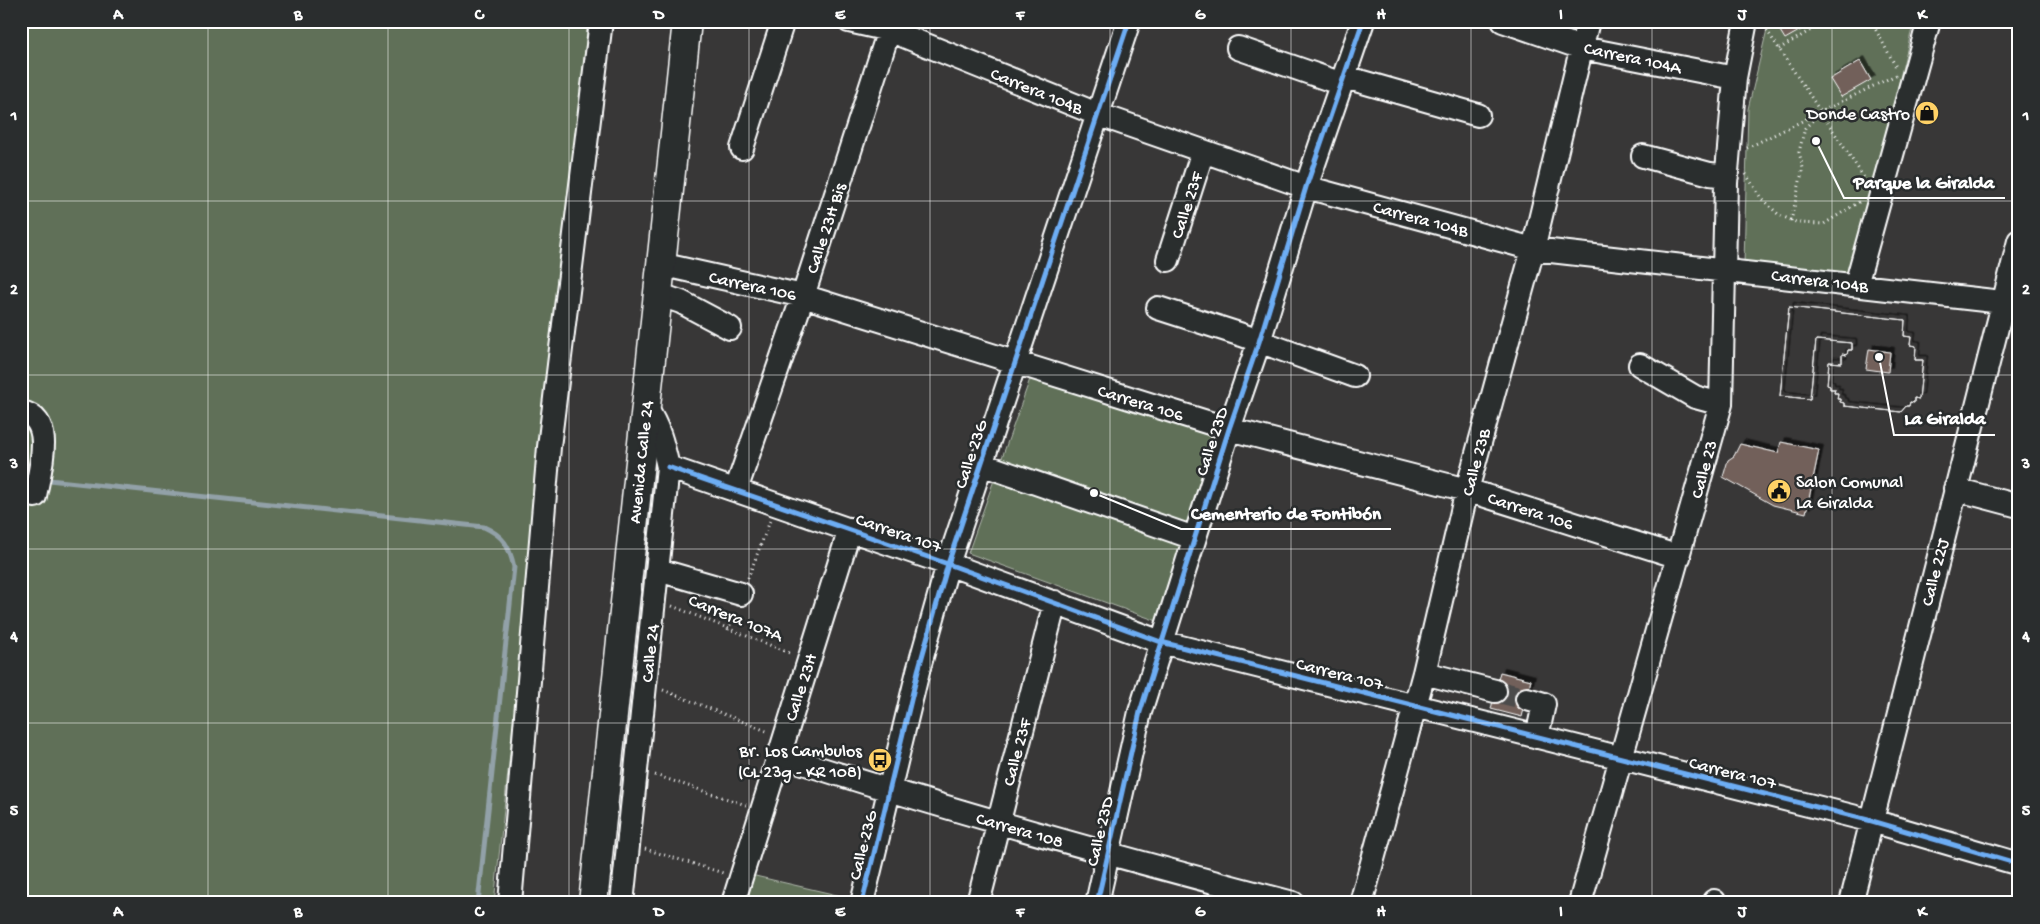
<svg xmlns="http://www.w3.org/2000/svg" width="2040" height="924" font-family="'Gochi Hand',sans-serif">
<defs>
<filter id="shadow"><feDropShadow dx="4.5" dy="-4.5" stdDeviation="0" flood-color="#0009"/></filter>
</defs>
<rect width="100%" height="100%" fill="#383737"/>
<filter id="ink" filterUnits="userSpaceOnUse"><feTurbulence type="fractalNoise" baseFrequency=".02" numOctaves="2"/><feDisplacementMap in="SourceGraphic" scale="10" xChannelSelector="R" yChannelSelector="G"/><feConvolveMatrix kernelMatrix="1 2 1 2 8 2 1 2 1" color-interpolation-filters="sRGB"/></filter>
<g filter="url(#ink)">
<path fill="#607059" stroke="#b0b8ac" d="M 21,21 L 588,21 L 494,903 L 21,903 Z
M 1769,21 L 1914,21 L 1851,277 L 1744,264 L 1748,109 Z
M 1030,379 L 1218,432 L 1157,621 L 968,553 Z
M 751,875 L 854,899 L 853,903 L 742,903 Z"/>
<g fill="none" stroke-linecap="round" stroke-linejoin="round">
<path stroke="#92a1a8" stroke-width="5" d="M 21,476 L 27,477
M 49,480 L 484,527 C 504,536 509,546 514,567 L 478,903"/>
</g>
<path fill="#72615a" stroke="#fff" fill-rule="evenodd" filter="url(#shadow)" d="M 1774,21 L 1815,21 L 1815,22 L 1785,39 Z
M 1860,61 L 1871,80 L 1841,97 L 1830,79 Z
M 1789,307 L 1905,320 L 1904,336 L 1911,337 L 1910,345 L 1916,346 L 1915,360 L 1923,360 L 1919,399 L 1914,398 L 1914,403 L 1910,402 L 1909,406 L 1906,406 L 1901,412 L 1844,406 L 1844,403 L 1840,402 L 1840,399 L 1837,399 L 1838,393 L 1834,393 L 1835,389 L 1830,389 L 1830,386 L 1827,385 L 1829,362 L 1842,363 L 1842,354 L 1847,355 L 1848,350 L 1852,350 L 1852,343 L 1816,340 L 1810,399 L 1780,396 ZM 1869,349 L 1890,352 L 1888,372 L 1866,369 Z
M 1789,307 L 1905,320 L 1904,336 L 1911,337 L 1910,345 L 1916,346 L 1915,360 L 1923,360 L 1919,399 L 1914,398 L 1914,403 L 1910,402 L 1909,406 L 1906,406 L 1901,412 L 1844,406 L 1844,403 L 1840,402 L 1840,399 L 1837,399 L 1838,393 L 1834,393 L 1835,389 L 1830,389 L 1830,386 L 1827,385 L 1829,362 L 1842,363 L 1842,354 L 1847,355 L 1848,350 L 1852,350 L 1852,343 L 1816,340 L 1810,399 L 1780,396 Z
M 1781,442 L 1819,450 L 1806,513 L 1773,505 L 1723,477 L 1728,460 L 1734,456 L 1740,444 L 1778,453 Z
M 1500,672 L 1531,680 L 1522,717 L 1491,709 Z"/>
<g fill="none" stroke-linecap="round" stroke-linejoin="round">
<path stroke="#4c4b4b" stroke-width="22" stroke-dasharray="22 11" stroke-linecap="butt" d="M 1495,691 L 1527,699"/>
<g stroke="#fff" stroke-width="26">
<path id="minor" d="M 849,21 L 889,30 L 1097,114 L 1306,187 L 1533,249 L 2002,302 L 2019,306
M 1503,21 L 1582,48 L 1735,78
M 1238,48 L 1342,84
M 1345,77 L 1478,115
M 742,148 L 783,21
M 1643,156 L 1710,174 L 1727,176
M 1168,260 L 1203,151
M 660,264 L 803,296 L 1229,429 L 1467,490 L 1679,557
M 1856,285 L 1929,21
M 657,294 L 681,302 L 730,328
M 1158,308 L 1242,335 L 1355,376
M 1640,365 L 1695,397 L 1721,404
M 21,412 C 57,418 39,472 35,496
M 981,464 L 1194,538
M 668,467 L 948,564 L 1161,642 L 1872,821 L 2019,864
M 1955,489 L 2019,506
M 736,490 L 803,296 L 892,21
M 658,570 L 741,594
M 1424,673 L 1495,691
M 1527,699 L 1544,704 L 1537,737
M 778,755 C 948,810 1120,858 1293,903
M 510,903 L 549,447 L 601,21
M 622,903 L 668,467 C 663,445 659,427 646,408
M 733,903 L 850,529
M 862,903 L 918,671 L 948,564 L 1129,21
M 978,903 L 1055,602
M 1097,903 L 1140,712 L 1229,429 L 1259,342 L 1306,187 L 1363,21
M 1361,903 L 1424,673 L 1467,490 L 1533,249 L 1588,21
M 1580,903 L 1721,404 L 1726,183 L 1735,78 L 1746,21
M 1714,903 L 1714,901
M 1851,903 L 2019,241"/>
</g>
<g stroke="#fff" stroke-width="31">
<path id="major" d="M 593,903 L 687,21"/>
</g>
<path stroke="#fff" stroke-width="3" stroke-dasharray="1 4" stroke-linecap="butt" d="M 1871,21 L 1896,67
M 1764,26 L 1865,179
M 1779,49 L 1826,21
M 1747,148 L 1896,75
M 1746,174 L 1761,198 L 1779,215 L 1798,223 L 1824,224 L 1859,202
M 1791,221 L 1803,168 L 1799,152 L 1805,128 L 1819,114
M 748,578 L 770,521
M 672,606 L 792,654
M 728,630 L 735,612
M 663,690 L 769,732
M 655,775 L 746,805
M 645,849 L 723,873"/>
<use href="#minor" stroke="#2a2d2e" stroke-width="22"/>
<use href="#major" stroke="#2a2d2e" stroke-width="28"/>
<g stroke="#2a2d2e" stroke-width="8">
<path id="cycleway" d="M 668,467 L 948,564 L 1161,642 L 1872,821 L 2019,864
M 862,903 L 918,671 L 948,564 L 1129,21
M 1097,903 L 1140,712 L 1229,429 L 1259,342 L 1306,187 L 1363,21"/>
</g>
<use href="#cycleway" stroke="#6dadf4" stroke-width="5"/>
</g>
</g>
<path fill="none" stroke="#fff" stroke-width="1" stroke-opacity="0.55" d="M 208,21 L 208,903M 388,21 L 388,903M 569,21 L 569,903M 749,21 L 749,903M 930,21 L 930,903M 1110,21 L 1110,903M 1291,21 L 1291,903M 1471,21 L 1471,903M 1652,21 L 1652,903M 1832,21 L 1832,903M 21,201 L 2019,201M 21,375 L 2019,375M 21,549 L 2019,549M 21,723 L 2019,723"/>
<defs>
<g id="shop-disc" transform="scale(1.25)"><circle r="9.5" fill="#ffd166" stroke="#2a2d2e"/><path d="M-5-2.5h2.3a2.7 3.5 0 0 1 5.4 0H5L5.5 6h-11ZM-1.5-2.5h3a1.5 2.3 0 0 0-3 0Z" fill="#111"/></g>
<g id="civic-disc" transform="scale(1.25)"><circle r="9.5" fill="#ffd166" stroke="#2a2d2e"/><path d="M-.6-6.5H3V-4.5H.6V-3L4-1V1h2V6H-6V1h2V-1L-.6-3ZM-1.2 2.5V6h2.4V2.5Z" fill="#111"/></g>
<g id="bus-disc" transform="scale(1.25)"><circle r="9.5" fill="#ffd166" stroke="#2a2d2e"/><path d="M-5-6H5V4H4V6H2V4H-2V6H-4V4H-5ZM-3.5-4V0h7V-4ZM-3.5 1.2v1.5H-2V1.2ZM2 1.2v1.5H3.5V1.2Z" fill="#111"/></g>
</defs>
<g fill-rule="evenodd">
<use href="#shop-disc" x="1927" y="113"/>
<use href="#civic-disc" x="1779" y="491"/>
<use href="#bus-disc" x="880" y="760"/>
</g>
<g text-anchor="middle" stroke-width="5" stroke-linejoin="round" paint-order="stroke">
<g font-size="18" fill="#fff" stroke="#2a2d2e">
<text transform="translate(1633 57) rotate(12)" y="6">Carrera 104A</text>
<text transform="translate(1037 90) rotate(22)" y="6">Carrera 104B</text>
<text transform="translate(1186 205) rotate(-72)" y="6">Calle 23F</text>
<text transform="translate(1421 218) rotate(15)" y="6">Carrera 104B</text>
<text transform="translate(825 228) rotate(-72)" y="6">Calle 23H Bis</text>
<text transform="translate(1820 280) rotate(7)" y="6">Carrera 104B</text>
<text transform="translate(753 285) rotate(12)" y="6">Carrera 106</text>
<text transform="translate(1141 402) rotate(17)" y="6">Carrera 106</text>
<text transform="translate(1211 441) rotate(-72)" y="6">Calle 23D</text>
<text transform="translate(970 454) rotate(-72)" y="6">Calle 23G</text>
<text transform="translate(640 462) rotate(-84)" y="6">Avenida Calle 24</text>
<text transform="translate(1475 462) rotate(-75)" y="6">Calle 23B</text>
<text transform="translate(1703 469) rotate(-75)" y="6">Calle 23</text>
<text transform="translate(1531 510) rotate(18)" y="6">Carrera 106</text>
<text transform="translate(899 532) rotate(19)" y="6">Carrera 107</text>
<text transform="translate(1934 572) rotate(-76)" y="6">Calle 22J</text>
<text transform="translate(736 617) rotate(22)" y="6">Carrera 107A</text>
<text transform="translate(649 653) rotate(-84)" y="6">Calle 24</text>
<text transform="translate(1340 673) rotate(14)" y="6">Carrera 107</text>
<text transform="translate(800 687) rotate(-72)" y="6">Calle 23H</text>
<text transform="translate(1016 752) rotate(-75)" y="6">Calle 23F</text>
<text transform="translate(1733 772) rotate(14)" y="6">Carrera 107</text>
<text transform="translate(1020 829) rotate(16)" y="6">Carrera 108</text>
<text transform="translate(1099 831) rotate(-77)" y="6">Calle 23D</text>
<text transform="translate(862 845) rotate(-76)" y="6">Calle 23G</text>
</g>
<g font-size="18" fill="#fff" stroke="#2a2d2e" text-anchor="end">
<text x="1910" y="119">Donde Castro</text>
<text x="1796" y="487" text-anchor="start">Salon Comunal<tspan x="1796" dy="21">La Giralda</tspan></text>
<text x="862" y="756">Br. Los Cambulos<tspan x="862" dy="21">(CL 23g - KR 108)</tspan></text>
</g>
</g>
<path fill="none" stroke="#fff" stroke-width="2" d="M1816 141L1844 198H2005M1879 357L1894 435H1995M1094 493L1181 529H1391"/>
<g fill="#fff" stroke="#2a2d2e" stroke-width="2">
<circle cx="1816" cy="141" r="5"/>
<circle cx="1879" cy="357" r="5"/>
<circle cx="1094" cy="493" r="5"/>
</g>
<g font-size="19" text-anchor="middle" font-weight="bold" fill="#fff" stroke="#2a2d2e" stroke-width="5" stroke-linejoin="round" paint-order="stroke">
<text x="1924" y="188">Parque la Giralda</text>
<text x="1945" y="424">La Giralda</text>
<text x="1286" y="519">Cementerio de Fontibón</text>
</g>
<rect width="2040" height="924" fill="none" stroke="#2a2d2e" stroke-width="55"/>
<rect x="28" y="28" width="1984" height="868" fill="none" stroke="#fff" stroke-width="2"/>
<g font-size="16" text-anchor="middle" font-weight="bold" fill="#fff">
<text x="118" y="19">A</text>
<text x="298" y="19">B</text>
<text x="479" y="19">C</text>
<text x="659" y="19">D</text>
<text x="840" y="19">E</text>
<text x="1020" y="19">F</text>
<text x="1200" y="19">G</text>
<text x="1381" y="19">H</text>
<text x="1561" y="19">I</text>
<text x="1742" y="19">J</text>
<text x="1922" y="19">K</text>
<text x="14" y="120">1</text>
<text x="2026" y="120">1</text>
<text x="14" y="294">2</text>
<text x="2026" y="294">2</text>
<text x="14" y="468">3</text>
<text x="2026" y="468">3</text>
<text x="14" y="641">4</text>
<text x="2026" y="641">4</text>
<text x="14" y="815">5</text>
<text x="2026" y="815">5</text>
<text x="118" y="916">A</text>
<text x="298" y="916">B</text>
<text x="479" y="916">C</text>
<text x="659" y="916">D</text>
<text x="840" y="916">E</text>
<text x="1020" y="916">F</text>
<text x="1200" y="916">G</text>
<text x="1381" y="916">H</text>
<text x="1561" y="916">I</text>
<text x="1742" y="916">J</text>
<text x="1922" y="916">K</text>
</g>
</svg>
